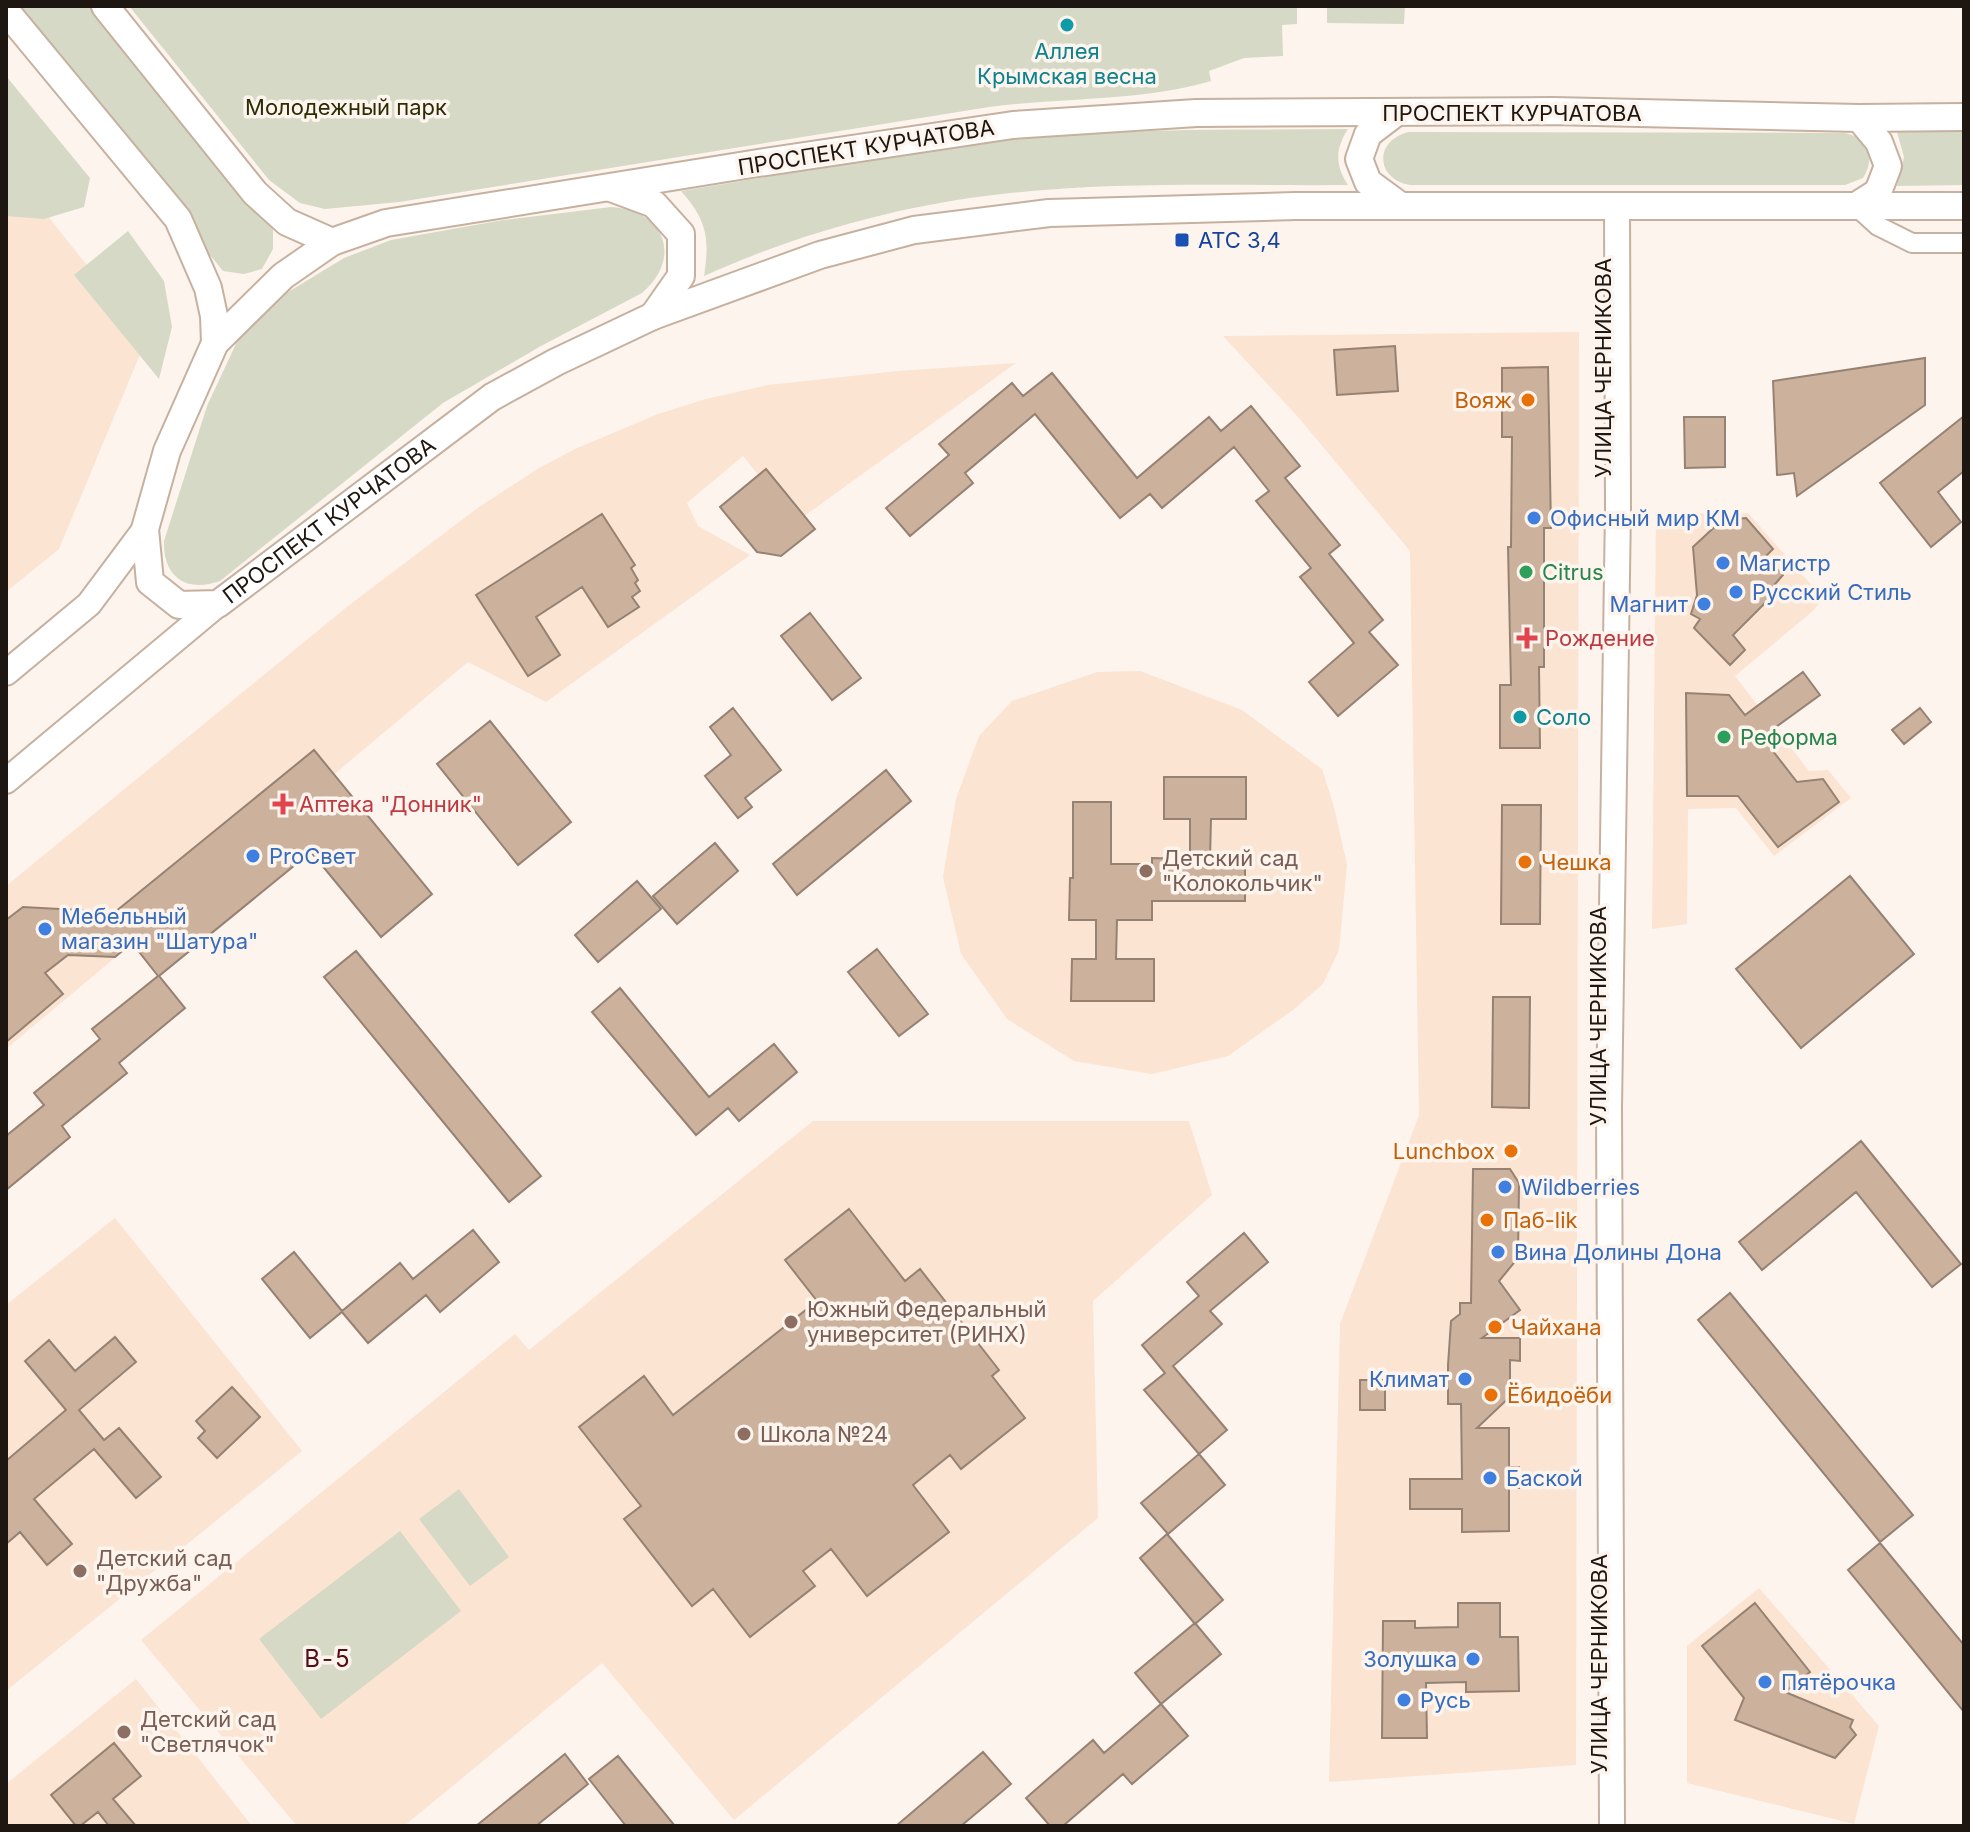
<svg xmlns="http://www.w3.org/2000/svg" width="1970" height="1832" font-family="Inter,sans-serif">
<rect width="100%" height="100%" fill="#fdf4ed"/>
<path fill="#fbe4d2" d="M 6,163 L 146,340 L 59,549 L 6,592 Z
M 1579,332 L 1576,1765 L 1329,1782 L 1340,1324 L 1419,1115 L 1410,551 L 1298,417 L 1223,336 Z
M 1016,363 L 796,522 L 743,456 L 687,503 L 698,526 L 750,555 L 546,702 L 468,662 L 6,1049 L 6,886 L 348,606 L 479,507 L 539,468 L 575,449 L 658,414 L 706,399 L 768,385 L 898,371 Z
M 1748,513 L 1823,598 L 1814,610 L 1735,676 L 1809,771 L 1828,770 L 1851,798 L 1774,856 L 1736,808 L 1688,809 L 1687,924 L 1652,929 L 1656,514 Z
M 1140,671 L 1242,710 L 1322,769 L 1334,807 L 1347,865 L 1339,950 L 1323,984 L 1293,1010 L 1228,1056 L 1152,1074 L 1074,1061 L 1007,1019 L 961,954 L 943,877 L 956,799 L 979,736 L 1012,701 L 1097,672 Z
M 813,1121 L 1189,1121 L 1212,1195 L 1093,1301 L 1098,1518 L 734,1820 L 602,1663 L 404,1826 L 297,1826 L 141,1640 L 515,1334 L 529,1350 Z
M 115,1218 L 302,1451 L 6,1691 L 6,1305 Z
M 1759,1588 L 1879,1726 L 1854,1824 L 1687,1783 L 1687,1646 Z
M 136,1679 L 252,1826 L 6,1826 L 6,1784 Z"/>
<path fill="#d6d9c6" d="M 7,6 L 95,6 L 273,225 L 273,249 L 262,269 L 244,274 L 223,271 Z
M 129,6 L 1297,6 L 1297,24 L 1282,25 L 1283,56 L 1244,58 L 1209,71 L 1211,81 C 1139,102 1063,97 989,107 L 399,202 L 325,209 L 300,203 L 269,180 Z
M 1327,6 L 1405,6 L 1404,24 L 1327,23 Z
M 6,76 L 90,178 L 84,207 L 44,219 L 6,216 Z
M 1348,129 C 1335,149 1335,165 1348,185 C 1233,186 1116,181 1002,194 C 901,205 797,234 704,276 C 710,239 707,220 681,191 C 803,172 926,146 1049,136 C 1148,128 1248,130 1348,129 Z
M 1409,132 L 1845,133 C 1869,138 1876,158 1863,178 L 1845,185 L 1410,185 C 1375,179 1374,140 1409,132 Z
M 1897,132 L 1964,132 L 1964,185 L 1897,186 L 1904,157 Z
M 611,207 C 665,210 683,258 642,293 L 541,346 L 443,403 L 220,581 C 186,593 163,577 164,541 L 207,406 L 241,333 L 270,303 L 344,258 L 391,240 L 503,220 Z
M 128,231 L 164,281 L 172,327 L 159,379 L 74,275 Z
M 459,1489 L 509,1557 L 470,1586 L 419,1519 Z
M 400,1531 L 461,1611 L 321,1719 L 259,1639 Z"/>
<path fill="#ccb19c" stroke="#968272" stroke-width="2" d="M 1395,346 L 1398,391 L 1337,395 L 1334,350 Z
M 1925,358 L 1925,405 L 1797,496 L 1794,473 L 1777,475 L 1773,381 Z
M 1548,367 L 1551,528 L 1544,528 L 1544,667 L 1539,667 L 1540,748 L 1500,748 L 1500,685 L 1511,685 L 1508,547 L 1511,547 L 1512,437 L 1502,437 L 1502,368 Z
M 1052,373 L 1137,478 L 1209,417 L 1221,431 L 1251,406 L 1300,466 L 1285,478 L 1340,545 L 1329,554 L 1383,620 L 1369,632 L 1398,665 L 1338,716 L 1309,682 L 1354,643 L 1300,577 L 1311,568 L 1256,501 L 1269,491 L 1234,447 L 1162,508 L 1150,494 L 1120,518 L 1035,414 L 965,473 L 973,483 L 910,536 L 886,508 L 949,455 L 939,444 L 1012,383 L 1023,396 Z
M 1964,416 L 1964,471 L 1938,492 L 1961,522 L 1931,547 L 1880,483 Z
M 1684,417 L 1725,417 L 1725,467 L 1685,468 Z
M 766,469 L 815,529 L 781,556 L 757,552 L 720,507 Z
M 602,514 L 635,565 L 631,568 L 638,580 L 635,583 L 640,591 L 632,597 L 639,607 L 608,627 L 582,587 L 536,617 L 560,655 L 528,676 L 476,595 Z
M 1746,518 L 1773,549 L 1765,557 L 1783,575 L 1775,584 L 1779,589 L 1733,635 L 1745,650 L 1730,665 L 1694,628 L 1700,619 L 1691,614 L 1697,595 L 1693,547 L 1722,520 Z
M 810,613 L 861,678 L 832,700 L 781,636 Z
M 1803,672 L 1820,695 L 1762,737 L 1797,782 L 1823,779 L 1839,802 L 1778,847 L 1738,796 L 1687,796 L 1686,693 L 1729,695 L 1745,715 Z
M 733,708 L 781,770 L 745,798 L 752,807 L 738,818 L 705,776 L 731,755 L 710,727 Z
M 1920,708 L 1931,722 L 1904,744 L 1892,730 Z
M 490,721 L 571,822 L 518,865 L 437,764 Z
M 314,750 L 432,894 L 381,937 L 311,852 L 159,976 L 185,1008 L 119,1063 L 127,1073 L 62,1126 L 70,1137 L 6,1190 L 6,1136 L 44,1105 L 34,1093 L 100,1039 L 92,1029 L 158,976 L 132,943 L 115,957 L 68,955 L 45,973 L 63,994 L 6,1042 L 6,920 L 23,907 L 115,912 Z
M 886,770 L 911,801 L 797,895 L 773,864 Z
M 1164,777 L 1246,777 L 1246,819 L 1211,819 L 1210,859 L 1245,859 L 1245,901 L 1152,901 L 1152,920 L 1117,920 L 1116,959 L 1154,959 L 1154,1001 L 1071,1001 L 1072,959 L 1096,959 L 1096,920 L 1069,920 L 1070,878 L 1073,878 L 1073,802 L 1111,802 L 1111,864 L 1152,864 L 1152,858 L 1190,859 L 1190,819 L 1164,819 Z
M 1502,805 L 1541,805 L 1540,924 L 1501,924 Z
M 715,843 L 738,871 L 677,924 L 653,896 Z
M 1850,876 L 1914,954 L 1801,1048 L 1736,969 Z
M 637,881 L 661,909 L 598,962 L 575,935 Z
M 877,949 L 928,1014 L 899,1036 L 848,972 Z
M 356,951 L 541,1176 L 509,1202 L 324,977 Z
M 620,988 L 709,1097 L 774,1044 L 797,1072 L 739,1121 L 728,1108 L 696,1135 L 592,1012 Z
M 1493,997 L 1530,997 L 1529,1108 L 1492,1107 Z
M 1861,1141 L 1961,1264 L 1932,1287 L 1856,1192 L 1762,1270 L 1739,1242 Z
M 1473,1169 L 1510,1169 L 1519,1183 L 1518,1258 L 1499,1281 L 1520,1310 L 1482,1338 L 1520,1338 L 1520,1361 L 1510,1360 L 1510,1386 L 1515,1392 L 1477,1428 L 1509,1428 L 1509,1467 L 1519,1467 L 1519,1488 L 1509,1488 L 1509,1531 L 1462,1532 L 1462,1509 L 1410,1509 L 1410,1479 L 1462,1479 L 1461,1404 L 1448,1404 L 1448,1365 L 1451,1321 L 1460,1314 L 1460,1303 L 1471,1303 Z
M 849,1209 L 905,1281 L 920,1269 L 999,1370 L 992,1376 L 1025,1418 L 961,1469 L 950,1455 L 913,1485 L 949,1532 L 867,1596 L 831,1549 L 803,1571 L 815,1586 L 750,1637 L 713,1589 L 692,1606 L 624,1519 L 641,1506 L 579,1427 L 644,1376 L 673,1415 L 817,1301 L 785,1260 Z
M 473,1230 L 499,1262 L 440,1312 L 426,1295 L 368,1343 L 342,1312 L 310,1338 L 262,1279 L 294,1252 L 342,1311 L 400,1263 L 413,1279 Z
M 1244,1233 L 1268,1262 L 1210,1311 L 1222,1324 L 1173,1366 L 1227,1430 L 1199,1454 L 1225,1485 L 1168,1534 L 1141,1503 L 1199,1454 L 1144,1390 L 1165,1373 L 1142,1345 L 1199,1296 L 1187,1282 Z
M 1730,1293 L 1913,1515 L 1880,1542 L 1698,1320 Z
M 115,1337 L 136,1362 L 79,1410 L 104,1440 L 119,1428 L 161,1477 L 136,1498 L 94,1449 L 34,1499 L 72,1544 L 47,1565 L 20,1532 L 6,1544 L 6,1461 L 66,1410 L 25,1361 L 49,1340 L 75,1371 Z
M 1360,1380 L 1385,1380 L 1385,1410 L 1360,1410 Z
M 232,1387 L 260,1417 L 217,1458 L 198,1438 L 205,1431 L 196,1421 Z
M 1167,1534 L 1223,1600 L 1195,1624 L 1140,1558 Z
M 1880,1543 L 1964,1645 L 1964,1712 L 1848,1570 Z
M 1458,1603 L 1500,1603 L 1500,1637 L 1518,1637 L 1519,1691 L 1466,1692 L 1466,1682 L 1426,1683 L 1427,1738 L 1382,1738 L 1383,1621 L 1415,1621 L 1415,1628 L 1458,1627 Z
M 1755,1603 L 1810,1672 L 1785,1692 L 1853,1720 L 1850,1727 L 1856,1735 L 1835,1758 L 1735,1720 L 1744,1698 L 1702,1646 Z
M 1195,1623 L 1221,1654 L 1161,1704 L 1135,1673 Z
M 1161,1704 L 1188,1736 L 1132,1784 L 1123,1774 L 1063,1826 L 1050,1826 L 1026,1798 L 1093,1740 L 1104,1753 Z
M 114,1743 L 141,1776 L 113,1799 L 136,1826 L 109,1826 L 98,1812 L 80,1826 L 76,1826 L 51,1795 Z
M 983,1752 L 1011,1784 L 961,1826 L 896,1826 Z
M 565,1754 L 588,1784 L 536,1826 L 476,1826 Z
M 618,1756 L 675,1826 L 626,1826 L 589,1779 Z"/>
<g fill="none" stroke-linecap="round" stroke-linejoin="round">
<g stroke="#c6b1a0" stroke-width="22">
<path id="minor" d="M 1856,206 L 1878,226 L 1912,243 L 1964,243"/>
</g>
<g stroke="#c6b1a0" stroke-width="28">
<path id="tertiary" d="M 6,673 L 89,604 L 145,529
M 6,781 L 218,604
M 1612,1826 L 1609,1108 L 1618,508 L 1617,206"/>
</g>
<g stroke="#c6b1a0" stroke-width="30">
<g id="secondary">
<path d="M 105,6 L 255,193 L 287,222 L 332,242"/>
<path d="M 6,11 L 178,219 L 208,288 L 214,316 L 215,343"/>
<path d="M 1397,112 L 1368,134 L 1359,159 L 1368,182 L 1398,204"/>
<path id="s1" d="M 1964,117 L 1859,118 L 1553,111 L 1196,113 L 1013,125 L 752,164 L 386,223 L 332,242 L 283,276 L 215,343 L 167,451 L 145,529 L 150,582 L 179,605 L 218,604 L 492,397 L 556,362 L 653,316 L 820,255 L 914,230 L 1049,213 L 1295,206 L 1964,206"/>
<path d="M 611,188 L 654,204 L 681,234 L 681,276 L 653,316"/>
<path d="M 1856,206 L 1878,192 L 1888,166 L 1879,142 L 1859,118"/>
</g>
</g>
<use href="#minor" stroke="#fff" stroke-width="18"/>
<use href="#tertiary" stroke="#fff" stroke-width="24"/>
<use href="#secondary" stroke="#fff" stroke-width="26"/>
</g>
<g fill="#0f9aa8" stroke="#fdf4ed" stroke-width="3">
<circle cx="1067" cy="25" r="8"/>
<circle cx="1520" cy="717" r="8"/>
</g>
<rect fill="#1a4fb4" stroke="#fdf4ed" stroke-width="3" x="1174" y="232" width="16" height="16" rx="4"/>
<g fill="#e8710a" stroke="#fdf4ed" stroke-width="3">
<circle cx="1528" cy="400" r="8"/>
<circle cx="1525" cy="862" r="8"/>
<circle cx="1511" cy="1151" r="8"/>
<circle cx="1487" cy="1220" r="8"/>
<circle cx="1495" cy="1327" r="8"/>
<circle cx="1491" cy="1395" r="8"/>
</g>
<g fill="#3f7fe0" stroke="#fdf4ed" stroke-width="3">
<circle cx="1534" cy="518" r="8"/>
<circle cx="1723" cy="563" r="8"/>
<circle cx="1736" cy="592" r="8"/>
<circle cx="1704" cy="604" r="8"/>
<circle cx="253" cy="856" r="8"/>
<circle cx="45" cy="929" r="8"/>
<circle cx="1505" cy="1187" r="8"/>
<circle cx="1498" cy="1252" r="8"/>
<circle cx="1465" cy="1379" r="8"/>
<circle cx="1490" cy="1478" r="8"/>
<circle cx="1473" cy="1659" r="8"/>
<circle cx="1765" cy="1682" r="8"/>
<circle cx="1404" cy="1700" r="8"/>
</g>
<g fill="#2e9e5b" stroke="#fdf4ed" stroke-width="3">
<circle cx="1526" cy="572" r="8"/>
<circle cx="1724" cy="737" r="8"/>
</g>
<g fill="#e0444e" stroke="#fdf4ed" stroke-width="3">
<path d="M1523 626h8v8h8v8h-8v8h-8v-8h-8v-8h8z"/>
<path d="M279 792h8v8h8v8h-8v8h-8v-8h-8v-8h8z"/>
</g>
<g fill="#8d6e63" stroke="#fdf4ed" stroke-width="3">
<circle cx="1146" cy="871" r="8"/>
<circle cx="791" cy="1322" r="8"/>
<circle cx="744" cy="1434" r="8"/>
<circle cx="80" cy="1571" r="8"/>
<circle cx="124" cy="1732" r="8"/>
</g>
<g text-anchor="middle" stroke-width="7" stroke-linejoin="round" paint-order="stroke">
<g font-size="22" fill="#0d838f" stroke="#fdf4ed">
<text x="1067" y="59">Аллея<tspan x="1067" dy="25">Крымская весна</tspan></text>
<text x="1536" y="725" text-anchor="start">Соло</text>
</g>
<g font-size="22" fill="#2b2d05" stroke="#fdf4ed">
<text x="346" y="115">Молодежный парк</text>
</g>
<g font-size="22" fill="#1e1610" stroke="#fdf4ed">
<text x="1512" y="121">ПРОСПЕКТ КУРЧАТОВА</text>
<text transform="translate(866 147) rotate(-9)" y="8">ПРОСПЕКТ КУРЧАТОВА</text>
<text transform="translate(1603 368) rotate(-90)" y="8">УЛИЦА ЧЕРНИКОВА</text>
<text dy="8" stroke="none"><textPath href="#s1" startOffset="2266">ПРОСПЕКТ КУРЧАТОВА</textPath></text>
<text transform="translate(1598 1016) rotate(-90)" y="8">УЛИЦА ЧЕРНИКОВА</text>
<text transform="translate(1599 1664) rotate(-90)" y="8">УЛИЦА ЧЕРНИКОВА</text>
</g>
<g font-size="22" fill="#164399" stroke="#fdf4ed" text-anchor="start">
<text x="1198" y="248">АТС 3,4</text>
</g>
<g font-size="22" fill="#c56008" stroke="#fdf4ed" text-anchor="start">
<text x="1512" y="408" text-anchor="end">Вояж</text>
<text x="1541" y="870">Чешка</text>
<text x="1495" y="1159" text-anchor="end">Lunchbox</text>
<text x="1503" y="1228">Паб-lik</text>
<text x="1511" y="1335">Чайхана</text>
<text x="1507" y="1403">Ёбидоёби</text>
</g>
<g font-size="22" fill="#366cbe" stroke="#fdf4ed" text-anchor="start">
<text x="1550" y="526">Офисный мир КМ</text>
<text x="1739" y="571">Магистр</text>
<text x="1752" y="600">Русский Стиль</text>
<text x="1688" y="612" text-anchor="end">Магнит</text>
<text x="269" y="864">ProСвет</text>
<text x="61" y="924">Мебельный<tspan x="61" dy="25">магазин "Шатура"</tspan></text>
<text x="1521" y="1195">Wildberries</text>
<text x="1514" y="1260">Вина Долины Дона</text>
<text x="1449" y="1387" text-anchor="end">Климат</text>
<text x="1506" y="1486">Баской</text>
<text x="1457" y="1667" text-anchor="end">Золушка</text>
<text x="1781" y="1690">Пятёрочка</text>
<text x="1420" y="1708">Русь</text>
</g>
<g font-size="22" fill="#27864d" stroke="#fdf4ed" text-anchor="start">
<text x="1542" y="580">Citrus</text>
<text x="1740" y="745">Реформа</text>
</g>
<g font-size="22" fill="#be3a42" stroke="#fdf4ed" text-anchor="start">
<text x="1545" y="646">Рождение</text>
<text x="299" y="812">Аптека "Донник"</text>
</g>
<g font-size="22" fill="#785e54" stroke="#fdf4ed" text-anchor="start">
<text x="1162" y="866">Детский сад<tspan x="1162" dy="25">"Колокольчик"</tspan></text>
<text x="807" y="1317">Южный Федеральный<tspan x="807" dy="25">университет (РИНХ)</tspan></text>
<text x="760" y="1442">Школа №24</text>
<text x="96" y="1566">Детский сад<tspan x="96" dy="25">"Дружба"</tspan></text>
<text x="140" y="1727">Детский сад<tspan x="140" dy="25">"Светлячок"</tspan></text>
</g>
<g font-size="24" letter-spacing="2" fill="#530e16" stroke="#fdf4ed">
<text x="328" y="1667">В-5</text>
</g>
</g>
<rect width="1970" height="1832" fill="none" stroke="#1e1610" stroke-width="16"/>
</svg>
